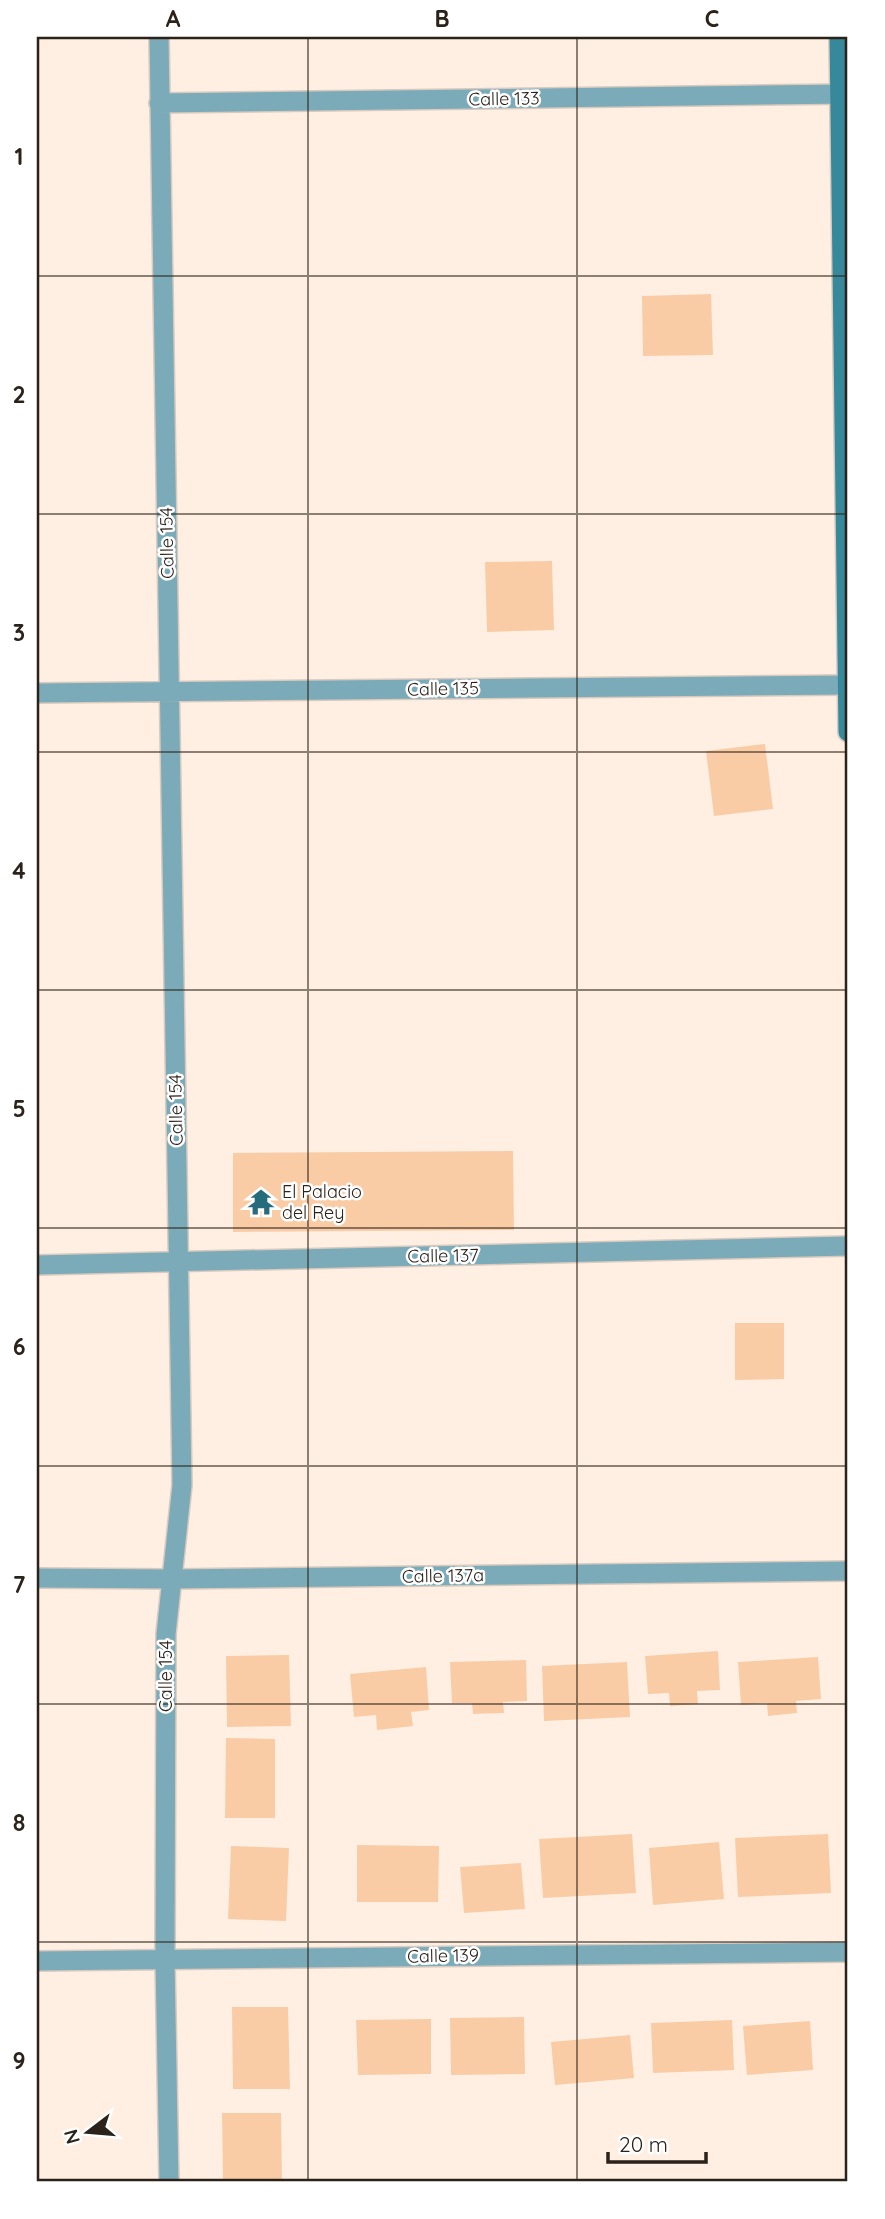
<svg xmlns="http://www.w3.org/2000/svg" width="885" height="2219" font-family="Quicksand,sans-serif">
<rect width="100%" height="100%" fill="#ffefe3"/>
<path fill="#facca5" d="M 711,294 L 713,355 L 643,356 L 642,296 Z
M 552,561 L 554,630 L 487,632 L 485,562 Z
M 765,744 L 773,809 L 714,816 L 706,751 Z
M 513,1151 L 514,1230 L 233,1232 L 233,1153 Z
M 735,1323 L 784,1323 L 784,1379 L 735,1380 Z
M 718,1651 L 720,1690 L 697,1691 L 698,1704 L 670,1706 L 669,1693 L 648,1694 L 645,1656 Z
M 289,1655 L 291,1726 L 227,1727 L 226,1656 Z
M 818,1657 L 821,1699 L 796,1701 L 797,1713 L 768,1716 L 767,1703 L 741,1705 L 738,1662 Z
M 526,1660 L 527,1701 L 503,1702 L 504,1713 L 473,1714 L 472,1703 L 452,1703 L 450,1662 Z
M 627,1662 L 630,1717 L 544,1721 L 542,1666 Z
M 426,1667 L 429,1710 L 411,1712 L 413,1726 L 377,1730 L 376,1715 L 354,1717 L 350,1674 Z
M 226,1738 L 275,1739 L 275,1818 L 225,1818 Z
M 632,1834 L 636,1893 L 543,1898 L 539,1839 Z
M 828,1834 L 831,1893 L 738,1897 L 735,1838 Z
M 719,1842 L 724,1899 L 653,1905 L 649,1848 Z
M 357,1845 L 439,1846 L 438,1902 L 357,1902 Z
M 231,1846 L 289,1848 L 286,1921 L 228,1919 Z
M 521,1863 L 525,1909 L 464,1913 L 460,1867 Z
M 232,2007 L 288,2007 L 290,2089 L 233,2089 Z
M 524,2017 L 525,2074 L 451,2075 L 450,2018 Z
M 431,2019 L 431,2074 L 358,2075 L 356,2020 Z
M 732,2020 L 734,2070 L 653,2073 L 651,2023 Z
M 810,2021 L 813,2070 L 747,2075 L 743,2026 Z
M 630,2035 L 634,2078 L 555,2085 L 551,2042 Z
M 222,2113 L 281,2113 L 282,2182 L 223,2182 Z"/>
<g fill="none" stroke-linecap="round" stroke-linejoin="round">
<g stroke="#d9cabf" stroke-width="22">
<path id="minor" d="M 159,37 L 182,1485 L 166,1634 L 165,1960 L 169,2182
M 159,103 L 848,94
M 37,693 L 848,685
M 37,1265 L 848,1246
M 37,1578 L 173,1579 L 848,1571
M 37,1961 L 848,1952"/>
</g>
<g stroke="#d9cabf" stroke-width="22">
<path id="secondary" d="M 839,37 L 848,732"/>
</g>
<use href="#minor" stroke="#7babb8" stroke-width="19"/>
<use href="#secondary" stroke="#36889b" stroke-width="19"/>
</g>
<path fill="none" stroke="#2b221a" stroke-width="2" stroke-opacity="0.55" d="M 308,37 L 308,2182M 577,37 L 577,2182M 37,276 L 848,276M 37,514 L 848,514M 37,752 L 848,752M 37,990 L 848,990M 37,1228 L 848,1228M 37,1466 L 848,1466M 37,1704 L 848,1704M 37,1942 L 848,1942"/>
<defs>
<g id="temple-bare" transform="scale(2.1)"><path d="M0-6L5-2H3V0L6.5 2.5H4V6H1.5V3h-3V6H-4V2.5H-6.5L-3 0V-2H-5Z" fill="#276c7c" stroke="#fff" stroke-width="2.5" paint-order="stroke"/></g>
</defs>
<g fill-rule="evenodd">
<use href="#temple-bare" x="261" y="1202"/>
</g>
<g text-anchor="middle" stroke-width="5" stroke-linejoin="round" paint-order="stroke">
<g font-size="18" fill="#2b221a" stroke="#fff">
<text transform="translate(504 99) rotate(-1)" y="6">Calle 133</text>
<text transform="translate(167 543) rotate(-91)" y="6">Calle 154</text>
<text transform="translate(443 689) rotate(-1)" y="6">Calle 135</text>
<text transform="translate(176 1110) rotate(-91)" y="6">Calle 154</text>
<text transform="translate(443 1256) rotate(-1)" y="6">Calle 137</text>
<text transform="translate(443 1576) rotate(-1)" y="6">Calle 137a</text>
<text transform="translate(166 1676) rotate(-90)" y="6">Calle 154</text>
<text transform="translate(443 1956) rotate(-1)" y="6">Calle 139</text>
</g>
<g font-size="18" fill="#2b221a" stroke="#fff" text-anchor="start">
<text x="282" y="1198">El Palacio<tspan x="282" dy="21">del Rey</tspan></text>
</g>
</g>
<rect width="885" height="2219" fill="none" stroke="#ffffff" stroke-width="77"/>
<g transform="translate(88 2132) rotate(254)" stroke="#ffffff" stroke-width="5" paint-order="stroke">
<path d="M0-5L12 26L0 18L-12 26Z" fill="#2b221a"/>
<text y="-10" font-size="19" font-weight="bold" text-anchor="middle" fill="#2b221a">N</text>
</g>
<path d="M608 2152v10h98v-10" fill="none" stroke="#2b221a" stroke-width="3.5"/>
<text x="619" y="2152" font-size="21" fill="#2b221a" stroke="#ffffff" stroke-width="5" paint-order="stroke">20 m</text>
<rect x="38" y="38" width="808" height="2142" fill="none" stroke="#2b221a" stroke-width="2.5"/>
<g font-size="23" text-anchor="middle" font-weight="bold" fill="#2b221a">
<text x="173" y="27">A</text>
<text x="442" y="27">B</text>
<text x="712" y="27">C</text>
<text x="19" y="165">1</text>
<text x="19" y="403">2</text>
<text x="19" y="641">3</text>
<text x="19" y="879">4</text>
<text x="19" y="1117">5</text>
<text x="19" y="1355">6</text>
<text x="19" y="1593">7</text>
<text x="19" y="1831">8</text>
<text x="19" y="2069">9</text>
</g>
</svg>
